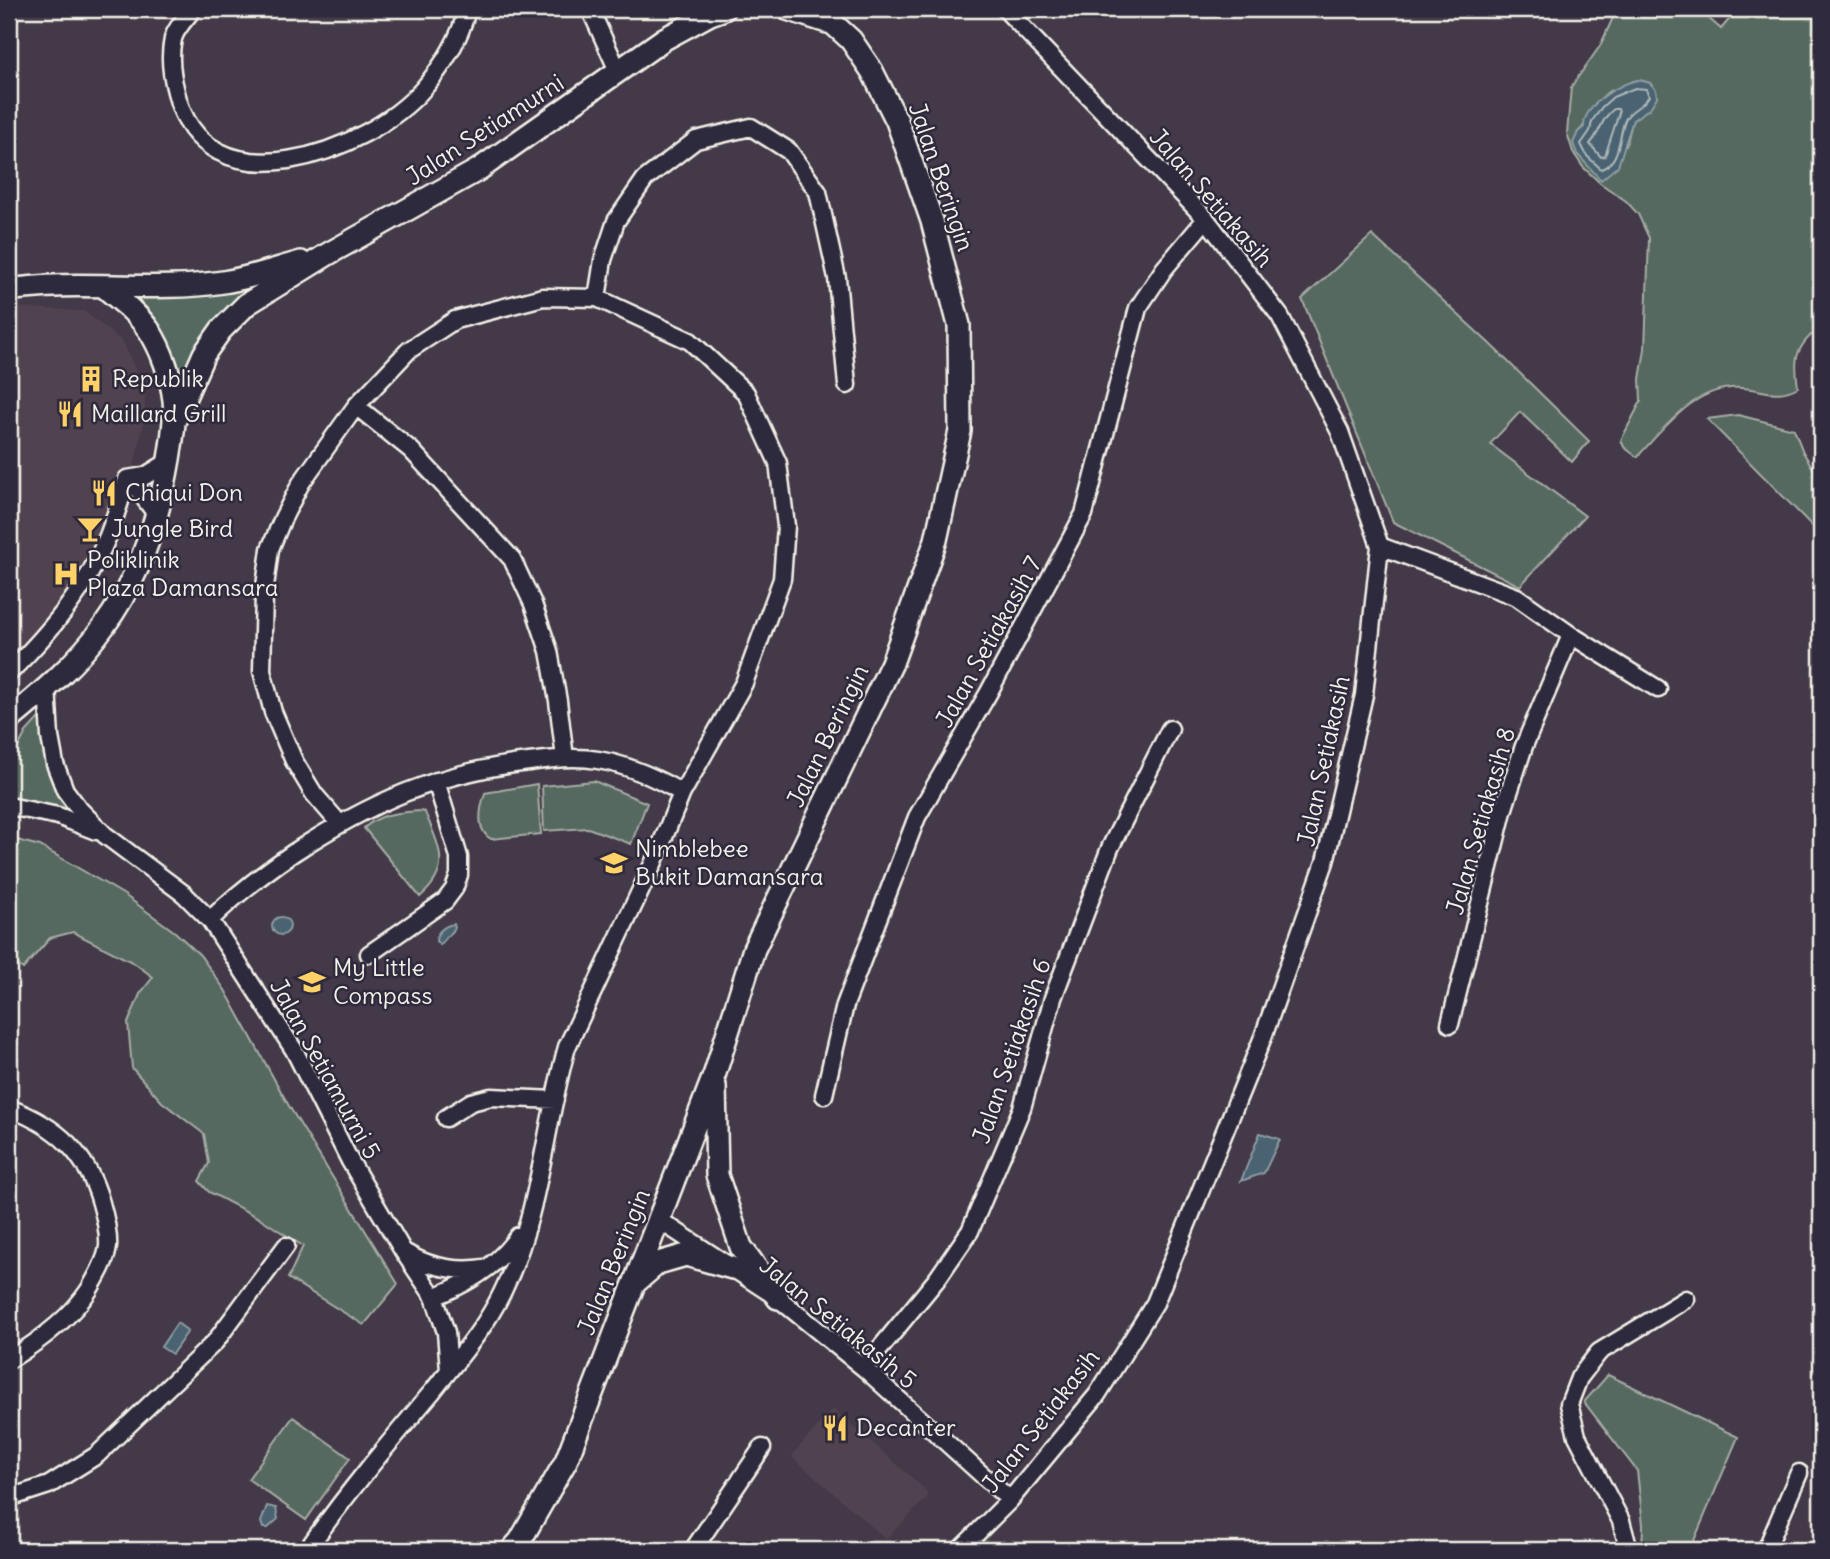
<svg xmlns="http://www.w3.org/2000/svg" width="1830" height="1559" font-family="Delius,sans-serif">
<rect width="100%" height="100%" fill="#433948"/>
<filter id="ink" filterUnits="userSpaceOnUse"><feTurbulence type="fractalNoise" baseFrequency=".0143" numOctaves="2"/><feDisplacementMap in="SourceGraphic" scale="14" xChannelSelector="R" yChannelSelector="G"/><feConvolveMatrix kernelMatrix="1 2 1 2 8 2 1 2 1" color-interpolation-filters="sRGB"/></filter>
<g filter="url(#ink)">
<path fill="#51434f" d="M 9,307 L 84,311 L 123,342 L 145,391 L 145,417 L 118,539 L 95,588 L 57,635 L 9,682 Z
M 832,1410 L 835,1410 L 926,1490 L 928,1497 L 886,1539 L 792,1457 L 793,1454 Z"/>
<path fill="#576961" stroke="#a6ada4" stroke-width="2" fill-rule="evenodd" d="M 1617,9 L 1698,9 L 1721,29 L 1738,9 L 1821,9 L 1821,337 L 1811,335 C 1793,353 1795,363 1798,387 C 1777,399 1764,389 1741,388 C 1695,385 1665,428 1637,457 L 1624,447 L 1621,440 L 1641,401 L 1640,379 L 1645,349 L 1649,238 L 1638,214 L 1626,201 L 1600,183 L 1583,167 L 1573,152 L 1567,133 L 1571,87 L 1600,46 ZM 1639,80 L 1650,83 L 1650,108 L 1633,119 L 1626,146 L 1578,132 C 1591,121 1593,103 1608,92 C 1613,89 1619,89 1624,86 C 1630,83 1632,81 1639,80 Z
M 1372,235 L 1491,345 L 1589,441 L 1572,462 L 1520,412 L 1490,444 L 1585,516 L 1520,586 L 1393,522 L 1302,299 Z
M 256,285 L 229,309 L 182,382 C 172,347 155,315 128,291 Z
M 1738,415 L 1794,429 L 1803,452 L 1821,481 L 1821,535 L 1707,419 Z
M 46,710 L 46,726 L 87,823 L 9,802 L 9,757 L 15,753 L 26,732 Z
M 594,781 L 647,803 L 631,844 L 588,828 L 544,831 L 542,786 Z
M 537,784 L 541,834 L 491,839 C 475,830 480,808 485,793 Z
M 419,811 L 425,812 C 439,847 453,869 420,897 L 364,828 C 381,813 397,813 419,811 Z
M 9,838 L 40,846 L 123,894 L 175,932 L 200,955 L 225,990 L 289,1106 L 398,1284 L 364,1325 L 288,1278 L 303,1246 L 261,1219 L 209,1192 L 199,1181 L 209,1163 L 204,1134 L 162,1102 L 132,1068 L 128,1023 L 140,994 L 153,977 L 134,963 L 73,932 L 50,938 L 23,969 L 9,957 Z
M 1608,1375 L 1738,1437 L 1690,1550 L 1642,1550 L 1643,1525 L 1637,1471 L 1584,1402 Z
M 293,1417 L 350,1458 L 306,1520 L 248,1479 Z"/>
<path fill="#4a6372" stroke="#8e9ca1" stroke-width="2" d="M 1639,80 L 1650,83 L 1656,90 L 1657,97 L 1650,108 L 1633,120 L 1618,166 L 1601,180 L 1577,154 L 1573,143 L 1578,132 L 1584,127 C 1583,105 1621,82 1639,80 Z
M272 926a9 9 0 1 1 18 0a9 9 0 1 1-18 0Z
M 454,924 L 455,928 L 440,945 L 436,941 C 436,931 446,925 454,924 Z
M 1260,1133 L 1280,1139 L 1264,1173 L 1241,1181 Z
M 177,1323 L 188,1331 L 172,1354 L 161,1347 Z
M 267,1506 L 276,1508 L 278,1519 L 268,1528 L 263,1528 L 261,1522 Z"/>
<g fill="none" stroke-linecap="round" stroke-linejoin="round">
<path stroke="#b0b8b9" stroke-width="2" d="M 1635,88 L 1646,89 L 1649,96 C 1643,107 1630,109 1625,120 C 1618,137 1621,162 1601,169 L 1587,156 L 1581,144 L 1590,131 L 1592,121 L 1602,107 L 1613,97 Z
M 1614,109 L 1618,109 L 1619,113 L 1605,156 L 1601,157 L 1590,144 C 1601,132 1601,118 1614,109 Z"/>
<g stroke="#f4f1e8" stroke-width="21">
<path id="street" d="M 193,9 C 187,17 175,29 173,39 C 169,56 172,77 176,92 C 204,213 368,153 424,88 C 443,66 461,37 467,9
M 590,9 L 619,73
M 597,298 L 603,260 L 616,221 L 645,179 L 696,140 L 751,127 L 789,151 L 818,192 L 837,278 L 847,385
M 356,406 L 411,450 L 512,559 L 533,604 L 549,651 L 558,701 L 565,758
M 127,479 L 145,476 L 168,462
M 127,479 L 136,487 L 156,514
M 1380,546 L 1517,597 L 1571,635 L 1658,689
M 9,673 C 49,633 87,589 108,536 C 115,518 121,498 127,479
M 47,686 L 50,737 L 55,764 L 65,790 L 80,810 L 105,835 L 184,894 L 210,920 L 294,1050 L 350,1161 L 403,1251 L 434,1297 L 446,1332 L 449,1370
M 9,806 L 58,816 L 96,831
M 210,920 C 235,895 264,873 293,853 C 369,803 438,772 529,762 C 552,759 575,756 598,760 C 629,765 655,777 682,793
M 369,954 L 445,901 L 454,889 L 459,875 L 459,857 L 436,781
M 1450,1024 L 1503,811 L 1524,746 L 1571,635
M 824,1095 L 845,1005 L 917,817 L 989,692 L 1084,514 L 1138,308 L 1164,269 L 1206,219
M 9,1108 C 57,1126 87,1153 101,1203 C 105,1217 109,1232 108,1246 C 107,1260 96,1278 89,1290 C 70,1319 38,1342 9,1360
M 446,1118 L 471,1102 L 491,1097 L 555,1100
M 659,1220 L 778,1298 L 864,1368 L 1010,1500
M 406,1253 C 431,1268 457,1272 485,1268
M 434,1297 C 467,1284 498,1266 518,1236
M 864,1368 L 937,1279 L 970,1231 L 1022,1108 L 1053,998 L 1110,848 L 1170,729
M 9,1498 L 49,1485 L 97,1455 L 215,1342 L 286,1246
M 307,1550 C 345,1495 389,1443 432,1392 C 457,1360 484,1330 502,1293 C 540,1216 544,1128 567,1047 L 653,864 L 682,793 L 744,683 L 782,579 L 786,526 L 778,463 L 746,393 L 690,341 L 597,298 L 543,297 L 455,320 L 409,350 L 356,406 L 301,483 L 283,518 L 270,549 L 264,594 L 262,671 L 273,712 L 294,761 L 314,794 L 339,823
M 693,1550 L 762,1448
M 960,1550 L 1010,1500 L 1097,1395 L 1155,1303 L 1263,1037 L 1325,862 L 1364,695 L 1380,546 L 1340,432 L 1280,316 L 1206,219 L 1005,9
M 1629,1550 L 1621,1521 L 1577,1436 L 1569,1404 L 1579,1378 L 1599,1352 L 1686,1299
M 1766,1550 L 1799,1473"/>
</g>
<g stroke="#f4f1e8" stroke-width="26">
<path id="secondary" d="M 787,9 L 827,22
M 9,290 C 79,279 152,293 223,282 C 250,278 275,269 301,262
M 174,422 L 204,354 L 221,330 L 247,304 L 328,254 L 478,170 L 664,39 L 710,14 L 724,9
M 9,720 C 43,692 78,662 104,626 C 140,577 159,518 169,459 C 172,440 176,419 174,400 C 171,377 162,350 149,330 C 136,312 120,300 103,286
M 715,1086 L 717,1175 L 741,1247 L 778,1298
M 636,1282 L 658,1263 L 686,1255 L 732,1268
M 512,1550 L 520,1541 L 566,1461 L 715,1073 L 754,949 L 892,663 L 936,540 L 960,431 L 959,325 L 932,221 L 897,121 L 872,71 L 851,40 L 817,9"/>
</g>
<use href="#street" stroke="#2f2a3d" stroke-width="16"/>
<use href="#secondary" stroke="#2f2a3d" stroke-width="21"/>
</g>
</g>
<defs>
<g id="building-bare" transform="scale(2.1)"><path d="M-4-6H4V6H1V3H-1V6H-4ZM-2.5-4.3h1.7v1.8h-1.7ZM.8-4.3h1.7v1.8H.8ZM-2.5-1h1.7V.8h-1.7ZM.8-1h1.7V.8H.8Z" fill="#ffd166" stroke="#2f2a3d" stroke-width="2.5" paint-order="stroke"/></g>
<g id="restaurant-bare" transform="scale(2.1)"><path d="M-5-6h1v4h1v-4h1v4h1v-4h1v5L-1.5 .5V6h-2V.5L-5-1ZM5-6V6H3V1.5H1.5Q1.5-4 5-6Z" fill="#ffd166" stroke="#2f2a3d" stroke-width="2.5" paint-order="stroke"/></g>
<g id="bar-bare" transform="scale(2.1)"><path d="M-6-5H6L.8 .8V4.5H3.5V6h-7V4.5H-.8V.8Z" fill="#ffd166" stroke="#2f2a3d" stroke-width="2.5" paint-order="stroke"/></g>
<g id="hospital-bare" transform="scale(2.1)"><path d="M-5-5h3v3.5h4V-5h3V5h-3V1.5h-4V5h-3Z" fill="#ffd166" stroke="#2f2a3d" stroke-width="2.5" paint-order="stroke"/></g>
<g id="school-bare" transform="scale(2.1)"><path d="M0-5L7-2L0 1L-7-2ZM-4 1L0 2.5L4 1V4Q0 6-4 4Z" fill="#ffd166" stroke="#2f2a3d" stroke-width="2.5" paint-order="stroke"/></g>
</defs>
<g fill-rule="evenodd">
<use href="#building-bare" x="91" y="379"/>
<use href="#restaurant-bare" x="70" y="414"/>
<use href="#restaurant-bare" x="104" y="493"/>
<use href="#bar-bare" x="90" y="529"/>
<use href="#hospital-bare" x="66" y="574"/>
<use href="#school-bare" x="614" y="863"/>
<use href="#school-bare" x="312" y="982"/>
<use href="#restaurant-bare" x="835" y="1428"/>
</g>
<g text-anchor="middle" stroke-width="5" stroke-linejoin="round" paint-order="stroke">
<g font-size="24" fill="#f4f1e8" stroke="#2f2a3d">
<text transform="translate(485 130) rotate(-33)" y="8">Jalan Setiamurni</text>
<text transform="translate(941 177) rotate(71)" y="8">Jalan Beringin</text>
<text transform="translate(1211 198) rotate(49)" y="8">Jalan Setiakasih</text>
<text transform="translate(989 642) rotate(-61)" y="8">Jalan Setiakasih 7</text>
<text transform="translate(828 736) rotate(-64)" y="8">Jalan Beringin</text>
<text transform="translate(1324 761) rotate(-78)" y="8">Jalan Setiakasih</text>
<text transform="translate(1481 821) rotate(-74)" y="8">Jalan Setiakasih 8</text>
<text transform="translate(1012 1051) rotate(-71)" y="8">Jalan Setiakasih 6</text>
<text transform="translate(325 1069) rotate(61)" y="8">Jalan Setiamurni 5</text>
<text transform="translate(614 1262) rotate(-68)" y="8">Jalan Beringin</text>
<text transform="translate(838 1323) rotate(39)" y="8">Jalan Setiakasih 5</text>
<text transform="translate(1041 1421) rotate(-52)" y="8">Jalan Setiakasih</text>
</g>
<g font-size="24" fill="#f4f1e8" stroke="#2f2a3d" text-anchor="start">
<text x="112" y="387">Republik</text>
<text x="91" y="422">Maillard Grill</text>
<text x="125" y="501">Chiqui Don</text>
<text x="111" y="537">Jungle Bird</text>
<text x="87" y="568">Poliklinik<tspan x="87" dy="28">Plaza Damansara</tspan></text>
<text x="635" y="857">Nimblebee<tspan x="635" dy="28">Bukit Damansara</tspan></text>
<text x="333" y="976">My Little<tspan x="333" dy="28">Compass</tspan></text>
<text x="856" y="1436">Decanter</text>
</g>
</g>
<rect width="1830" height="1559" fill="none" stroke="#2f2a3d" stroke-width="35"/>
<rect x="18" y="18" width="1795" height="1524" fill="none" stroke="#f4f1e8" stroke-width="2.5" filter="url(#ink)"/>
</svg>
